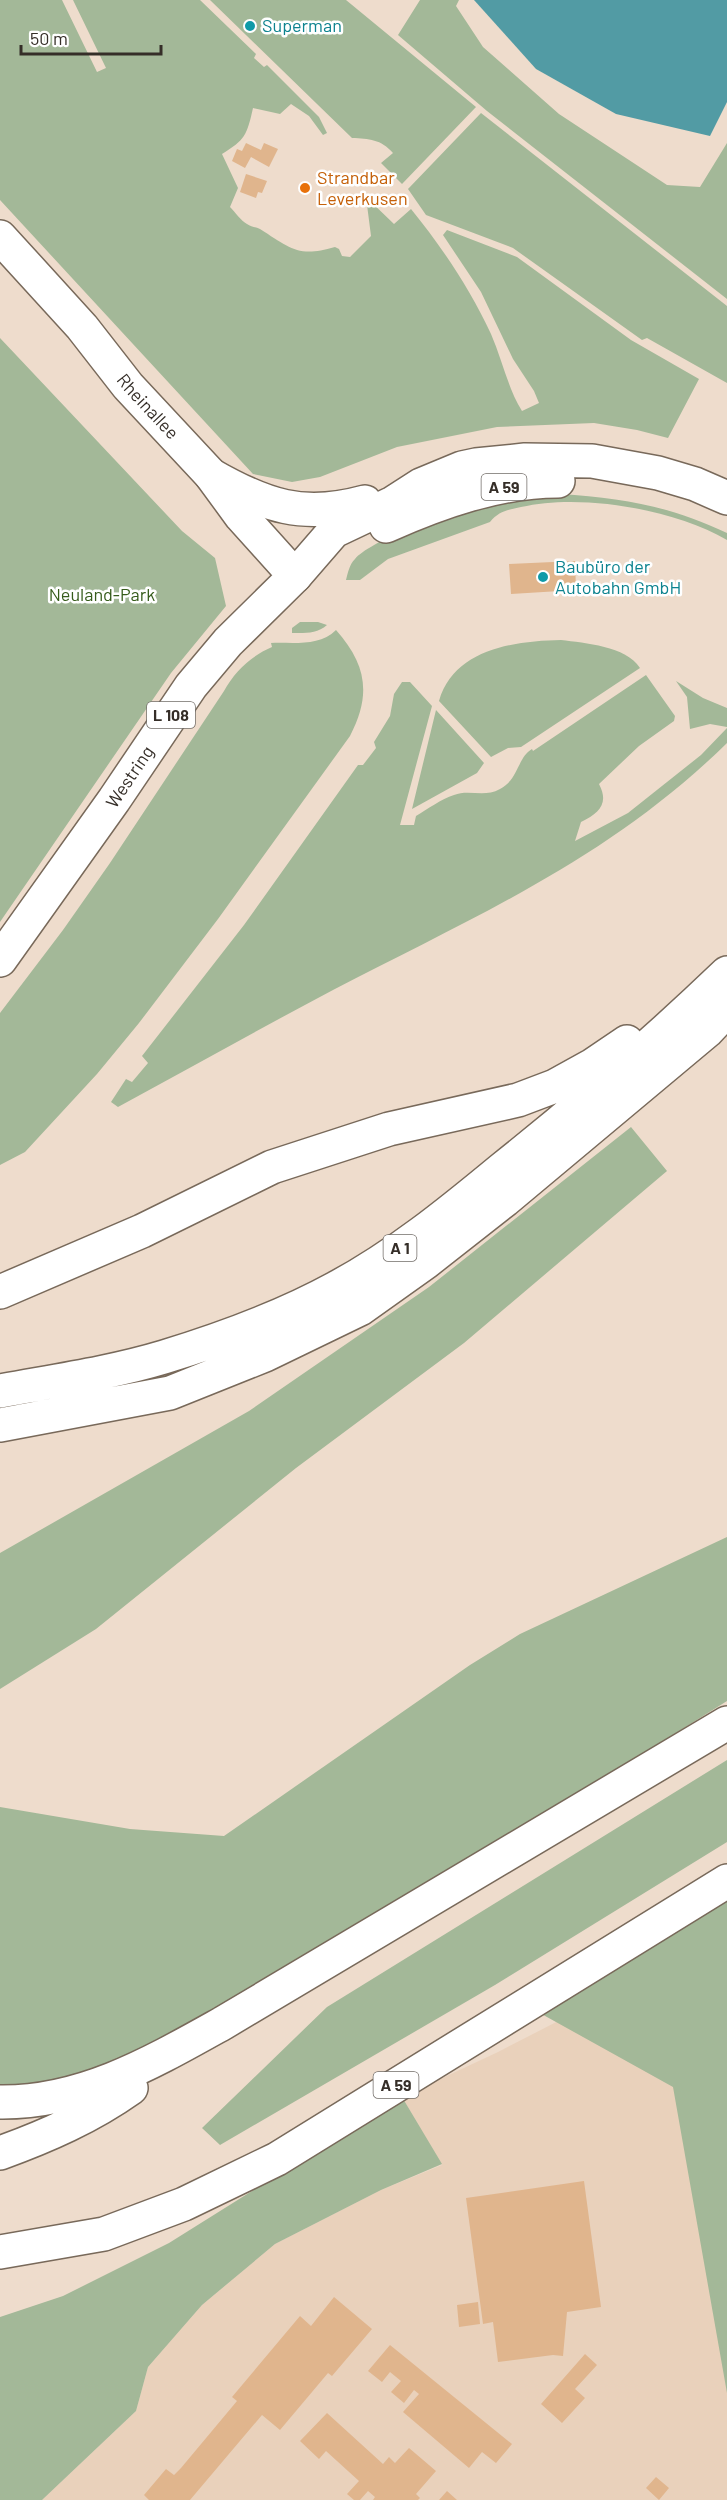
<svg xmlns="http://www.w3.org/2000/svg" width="727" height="2500" font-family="Barlow,sans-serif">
<rect width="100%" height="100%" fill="#eedccc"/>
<path fill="#e9d1bb" d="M 727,1922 L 727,2500 L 42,2500 L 136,2411 L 148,2367 L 202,2305 L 275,2244 L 381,2190 L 442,2165 L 402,2097 L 498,2052 L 636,1981 Z"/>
<path fill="#a3b898" d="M 0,0 L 62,0 L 97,72 L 106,68 L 73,0 L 200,0 L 256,54 L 254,58 L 264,67 L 267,65 L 319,117 L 327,133 L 323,135 L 309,116 L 291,104 L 280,114 L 253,108 C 247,135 245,140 222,154 L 238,188 L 230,207 C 235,212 241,221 247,224 C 251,227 256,227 260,229 C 290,248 298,258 335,247 L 339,249 L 342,256 L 350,257 L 371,236 L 366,197 L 394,224 L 411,209 C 442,247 470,289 491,334 C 502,359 508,389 522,411 L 539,403 L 534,391 L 513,359 L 481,292 L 443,235 L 447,230 L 517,257 L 631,340 L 699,379 L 668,438 L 637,430 L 594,423 L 497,427 L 397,447 L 320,477 L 292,482 L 253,474 L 0,200 Z
M 210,0 L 346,0 L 476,107 L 402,184 L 381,163 L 393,153 C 381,139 369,139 352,138 Z
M 420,0 L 459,0 L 456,6 L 483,47 L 559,114 L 667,185 L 700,187 L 727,143 L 727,299 L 487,111 L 398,35 Z
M 481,113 L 727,306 L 727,383 L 647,338 L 642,340 L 513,248 L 426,215 L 408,189 Z
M 0,338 L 182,531 L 215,558 L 226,606 L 171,673 L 0,922 Z
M 560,494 C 623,498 670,506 727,533 L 727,540 C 674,509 581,493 521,507 C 508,510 499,511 490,522 L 388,559 L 360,580 L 346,580 C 348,573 349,565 355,559 C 368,543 441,513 463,508 C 494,500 529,499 560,494 Z
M 300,622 L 318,622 L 327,625 C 317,634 305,633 292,633 L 292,628 Z
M 336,630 C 366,664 372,694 350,736 L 218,919 L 139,1023 L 97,1074 L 25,1152 L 0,1165 L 0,1013 L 63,930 L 110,863 L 224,691 C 235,671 251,656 272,647 L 271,643 C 293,642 319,647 336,630 Z
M 561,640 C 585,643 626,646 640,668 L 521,747 L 508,748 L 491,757 L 439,701 C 454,649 514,641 561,640 Z
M 646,675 L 675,716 L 674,721 L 639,746 L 599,784 C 609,803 600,813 581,822 L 575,841 L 628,813 L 701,755 L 727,728 L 727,743 C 610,858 476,916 333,990 C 261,1028 190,1068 118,1107 L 111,1102 L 126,1079 L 132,1082 L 148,1063 L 142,1056 L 244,925 L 358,765 L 363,765 L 376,748 L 374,742 L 390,716 L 394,694 L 402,682 L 410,682 L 432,706 L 400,825 L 414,825 L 416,816 C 428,809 441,799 454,795 C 469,789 484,798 500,789 C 519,779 517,758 532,749 L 533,751 Z
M 676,681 L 703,698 L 727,708 L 727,727 L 710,724 L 690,729 L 687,697 Z
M 436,710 L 484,763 L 477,773 L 412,809 Z
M 631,1127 L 667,1171 L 464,1343 L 296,1468 L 96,1629 L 0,1689 L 0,1553 L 249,1411 L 429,1287 Z
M 727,1537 L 727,1701 L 304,1966 L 93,2075 L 0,2088 L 0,1807 L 130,1829 L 224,1836 L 470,1665 L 520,1634 Z
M 727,1760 L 727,1842 L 495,1985 L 220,2145 L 202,2128 L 327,2007 Z
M 727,1896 L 727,2393 L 673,2087 L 538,2012 Z
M 402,2097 L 442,2164 L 381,2190 L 275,2244 L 202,2305 L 148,2367 L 136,2411 L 42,2500 L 0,2500 L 0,2317 L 63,2296 L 169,2243 Z"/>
<path fill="#529ba4" d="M 474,0 L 727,0 L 727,102 L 710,136 L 616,114 L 536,69 Z"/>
<path fill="#e0b58d" d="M 246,143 L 261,150 L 264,143 L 278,149 L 269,167 L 251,157 L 245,168 L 232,161 L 237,149 L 242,151 Z
M 246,174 L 267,181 L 262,193 L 258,192 L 256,198 L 240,192 Z
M 575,561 L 576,590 L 511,594 L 509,564 Z
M 584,2181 L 601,2307 L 567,2312 L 563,2356 L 553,2355 L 498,2362 L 493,2322 L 483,2324 L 466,2198 Z
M 334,2297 L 372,2329 L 332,2376 L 328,2373 L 280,2430 L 262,2415 L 190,2500 L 149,2500 L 144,2495 L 166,2469 L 174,2475 L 181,2468 L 237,2401 L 232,2397 L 300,2316 L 311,2326 Z
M 478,2302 L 480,2324 L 459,2327 L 457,2305 Z
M 390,2345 L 512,2444 L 496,2463 L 482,2452 L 469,2468 L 403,2412 L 419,2394 L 414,2390 L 404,2403 L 391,2392 L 401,2381 L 390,2372 L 382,2382 L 368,2371 Z
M 585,2354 L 597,2365 L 575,2389 L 585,2398 L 562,2423 L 541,2404 Z
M 327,2413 L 383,2464 L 389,2457 L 395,2463 L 409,2448 L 436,2471 L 416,2494 L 420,2498 L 418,2500 L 373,2500 L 375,2497 L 368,2491 L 360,2500 L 354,2500 L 347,2494 L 359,2481 L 326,2451 L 319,2459 L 300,2441 Z
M 656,2477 L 669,2488 L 659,2500 L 646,2488 Z
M 447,2491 L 457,2500 L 439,2500 Z"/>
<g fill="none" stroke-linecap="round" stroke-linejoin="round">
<g stroke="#78695a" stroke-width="36">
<g id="primary">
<path id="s1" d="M 0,237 L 82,327 L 128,386 L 211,475 L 241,516 L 295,576 L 228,642 L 191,686 L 114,800 L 0,960"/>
</g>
</g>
<g stroke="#78695a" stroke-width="36">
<path id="motorway" d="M 211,475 C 265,506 303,519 365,502
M 386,526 C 440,502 499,481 558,481
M 295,576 L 334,531 L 393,503 L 421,485 L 462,468 L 476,465 L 525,460 L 592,461 L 658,473 L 695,484 L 727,498
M 0,1292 L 142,1231 L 272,1167 L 389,1129 L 518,1100 L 555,1086 L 593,1065 L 627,1042
M 0,1391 C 54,1381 111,1373 164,1357 C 223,1339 283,1317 336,1288 C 396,1256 450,1212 502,1169 C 580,1107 655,1042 727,973
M 0,1425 L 170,1393 L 265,1355 L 360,1309 L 426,1262 L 505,1200 L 707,1031 L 727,1010
M 0,2102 C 83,2103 153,2062 223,2023 L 727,1723
M 0,2153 C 47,2136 90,2117 131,2088
M 0,2252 L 104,2234 L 184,2204 L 277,2159 L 727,1881"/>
</g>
<use href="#primary" stroke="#fff" stroke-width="33"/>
<use href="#motorway" stroke="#fff" stroke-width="33"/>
</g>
<g fill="#0f9aa8" stroke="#fff" stroke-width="2">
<circle cx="250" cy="26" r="6"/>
<circle cx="543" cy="577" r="6"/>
</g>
<circle fill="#e8710a" stroke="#fff" stroke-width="2" cx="305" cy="188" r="6"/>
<g text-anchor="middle" stroke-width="5" stroke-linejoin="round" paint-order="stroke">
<g fill="#fff" stroke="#726d68" stroke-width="1.5">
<rect x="481.5" y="474" width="45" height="26" rx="4.5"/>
<rect x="147" y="702" width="48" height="26" rx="4.5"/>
<rect x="383.5" y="1235" width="33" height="26" rx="4.5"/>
<rect x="373.5" y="2072" width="45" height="26" rx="4.5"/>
</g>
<g font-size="16" font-weight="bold" fill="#352e28">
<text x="504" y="493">A 59</text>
<text x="171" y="721">L 108</text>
<text x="400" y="1254">A 1</text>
<text x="396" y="2091">A 59</text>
</g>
<g font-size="18" fill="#0d838f" stroke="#fff" text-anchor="start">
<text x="262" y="32">Superman</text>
<text x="555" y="573">Baubüro der<tspan x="555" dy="21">Autobahn GmbH</tspan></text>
</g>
<g font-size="18" fill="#c56008" stroke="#fff" text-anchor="start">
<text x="317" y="184">Strandbar<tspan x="317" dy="21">Leverkusen</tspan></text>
</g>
<g font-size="18" fill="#352e28" stroke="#fff">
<text dy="6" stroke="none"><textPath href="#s1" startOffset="225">Rheinallee</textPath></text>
<text transform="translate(130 777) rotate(-56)" y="6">Westring</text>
</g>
<g font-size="18" fill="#365c1b" stroke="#fff">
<text x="102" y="601">Neuland-Park</text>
</g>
</g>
<path d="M21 45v9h140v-9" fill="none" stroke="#352e28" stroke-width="3"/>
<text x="30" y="45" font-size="18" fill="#352e28" stroke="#ffffff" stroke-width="4.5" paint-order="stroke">50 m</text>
</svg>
